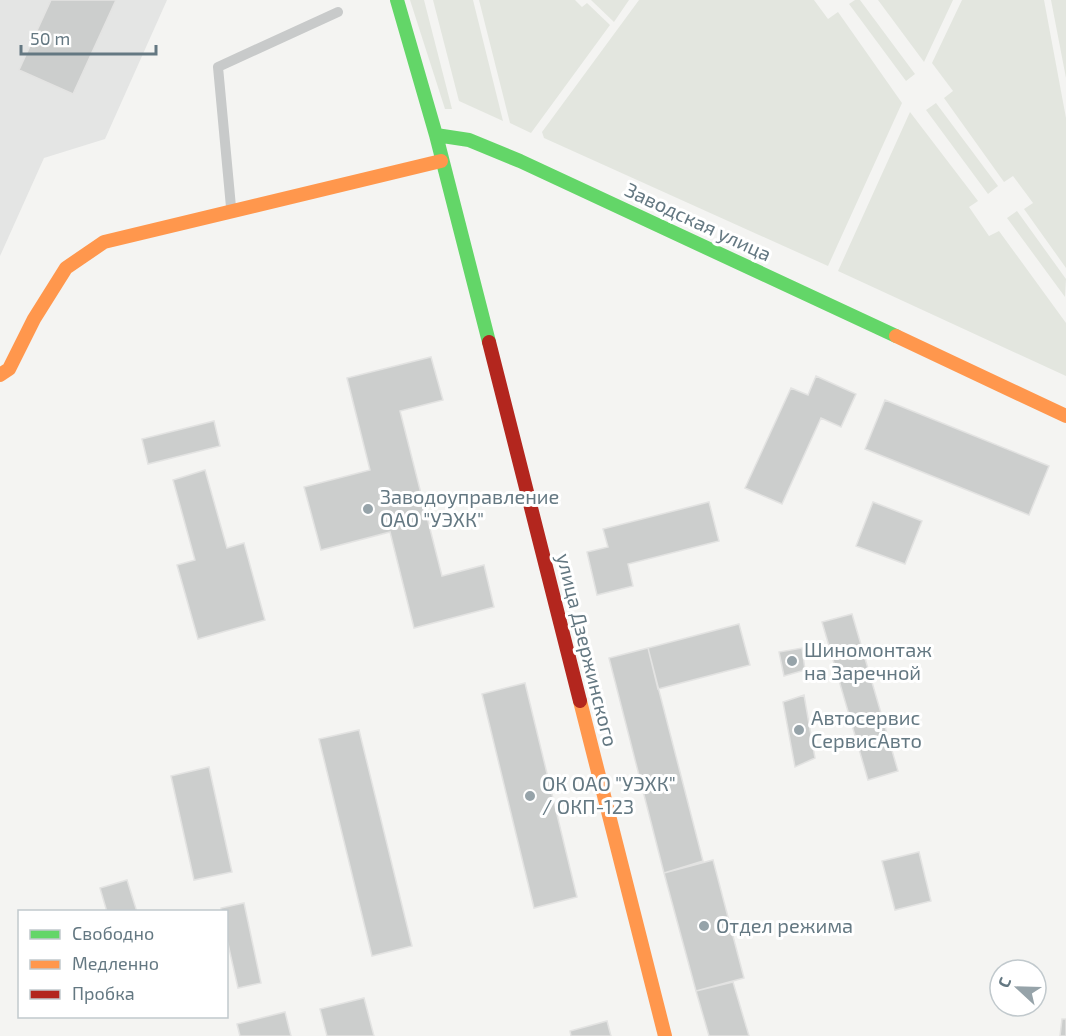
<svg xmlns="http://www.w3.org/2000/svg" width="1066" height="1036" font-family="'Exo 2',sans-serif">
<rect width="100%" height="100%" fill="#f4f4f2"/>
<path fill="#e4e5e4" d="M 0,0 L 167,0 L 105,139 L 44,158 L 0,256 Z"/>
<path fill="#e3e6df" d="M 410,0 L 424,0 L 452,109 L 445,109 Z
M 433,0 L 473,0 L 503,121 L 459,101 Z
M 479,0 L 575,0 L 582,7 L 587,3 L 610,25 L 531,133 L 510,123 Z
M 591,0 L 629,0 L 614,22 Z
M 639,0 L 814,0 L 828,19 L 838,12 L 902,103 L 828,266 L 544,138 L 542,132 Z
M 855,0 L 860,0 L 915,74 L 906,81 L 849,4 Z
M 878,0 L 953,0 L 924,62 Z
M 962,0 L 1044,0 L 1066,118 L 1066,268 L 1024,209 L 1033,203 L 1013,176 L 1004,182 L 944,98 L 953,91 L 932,63 Z
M 1051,0 L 1066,0 L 1066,78 Z
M 936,103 L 998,186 L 988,194 L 926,110 Z
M 910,112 L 978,201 L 969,207 L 989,236 L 999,231 L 1066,323 L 1066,376 L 838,271 Z
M 1017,211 L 1066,279 L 1065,297 L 1007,218 Z"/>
<path fill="#cccecd" stroke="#e3e3e2" stroke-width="1.5" d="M 51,0 L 116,0 L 73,94 L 19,70 Z
M 431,357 L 443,400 L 400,411 L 442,576 L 484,565 L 494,607 L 414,628 L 390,532 L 321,550 L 304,487 L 370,470 L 347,378 Z
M 816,376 L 856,394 L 841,427 L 821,418 L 782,504 L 745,488 L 791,388 L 808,395 Z
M 885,400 L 1049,466 L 1029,515 L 865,449 Z
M 214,421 L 220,446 L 148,464 L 142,439 Z
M 205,470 L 227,548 L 244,543 L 265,620 L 198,639 L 177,565 L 195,560 L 173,480 Z
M 709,502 L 719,541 L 628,564 L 633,586 L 597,595 L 587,552 L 608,547 L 603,529 Z
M 873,502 L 922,521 L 905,564 L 856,546 Z
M 852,614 L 898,771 L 868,780 L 822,622 Z
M 739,624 L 750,665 L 658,689 L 648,648 Z
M 648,648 L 703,861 L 664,873 L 609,658 Z
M 802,648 L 805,670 L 784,676 L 779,652 Z
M 525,683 L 577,897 L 534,908 L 482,694 Z
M 804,695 L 815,758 L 795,767 L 783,702 Z
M 359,730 L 412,946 L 372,956 L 319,739 Z
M 209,767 L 232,872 L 194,880 L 171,776 Z
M 919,852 L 931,901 L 895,910 L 882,861 Z
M 713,860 L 744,978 L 696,991 L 664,873 Z
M 127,880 L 137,912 L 107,912 L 100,888 Z
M 244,903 L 261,983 L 238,988 L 226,935 L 226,912 L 221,912 L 221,908 Z
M 733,982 L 749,1036 L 709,1036 L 696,991 Z
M 364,998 L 374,1036 L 327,1036 L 320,1009 Z
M 285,1012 L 291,1036 L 240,1036 L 237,1024 Z
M 1062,1019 L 1066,1019 L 1066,1036 L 1060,1036 Z
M 607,1021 L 611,1036 L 571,1036 L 570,1031 Z"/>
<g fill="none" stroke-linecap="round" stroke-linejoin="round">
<path stroke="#c8caca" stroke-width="10" d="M 231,207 L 218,67 L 338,12"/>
<path stroke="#63d668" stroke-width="14" d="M 397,0 L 436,135 L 489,342
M 436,135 L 469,140 L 520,161 L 896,336"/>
<path stroke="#ff974d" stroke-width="14" d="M 896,336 L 1066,416
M 0,375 L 9,369 L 34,319 L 66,268 L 104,242 L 441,161
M 580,701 L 665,1036"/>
<path stroke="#b3261e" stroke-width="14" d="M 489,342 L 580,701"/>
</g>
<g fill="#96a3a9" stroke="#fff" stroke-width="2">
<circle cx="368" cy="509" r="6"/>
<circle cx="792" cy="661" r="6"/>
<circle cx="799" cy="730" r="6"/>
<circle cx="530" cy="796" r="6"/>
<circle cx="704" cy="926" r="6"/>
</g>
<g text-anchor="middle" stroke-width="6" stroke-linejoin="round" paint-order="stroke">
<g font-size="20" fill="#647882" stroke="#fff">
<text transform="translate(698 222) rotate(25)" y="7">Заводская улица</text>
<text transform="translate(587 650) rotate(76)" y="7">улица Дзержинского</text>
</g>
<g font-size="20" fill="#647882" stroke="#fff" text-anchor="start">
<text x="380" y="504">Заводоуправление<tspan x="380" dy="23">ОАО "УЭХК"</tspan></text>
<text x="804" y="657">Шиномонтаж<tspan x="804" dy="23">на Заречной</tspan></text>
<text x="811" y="725">Автосервис<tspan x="811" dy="23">СервисАвто</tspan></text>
<text x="542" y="791">ОК ОАО "УЭХК"<tspan x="542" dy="23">/ ОКП-123</tspan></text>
<text x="716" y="933">Отдел режима</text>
</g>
</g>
<rect x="18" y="910" width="210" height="108" fill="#ffffff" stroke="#c1c9cd" stroke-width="1.5"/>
<rect x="30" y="930" width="30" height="9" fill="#63d668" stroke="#c1c9cd" stroke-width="1.5"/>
<text x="72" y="940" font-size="18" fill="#647882">Свободно</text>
<rect x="30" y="960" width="30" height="9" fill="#ff974d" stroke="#c1c9cd" stroke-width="1.5"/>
<text x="72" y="970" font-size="18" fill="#647882">Медленно</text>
<rect x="30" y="990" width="30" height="9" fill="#b3261e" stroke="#c1c9cd" stroke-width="1.5"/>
<text x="72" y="1000" font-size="18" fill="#647882">Пробка</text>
<g transform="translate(1018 988) rotate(292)"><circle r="28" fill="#ffffff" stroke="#c1c9cd" stroke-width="1.5"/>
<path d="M0-4.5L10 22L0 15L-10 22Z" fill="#96a3a9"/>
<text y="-9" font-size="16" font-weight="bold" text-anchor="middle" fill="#647882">С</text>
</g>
<path d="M21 45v9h135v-9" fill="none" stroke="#647882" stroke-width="3"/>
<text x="30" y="45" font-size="18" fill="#647882" stroke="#ffffff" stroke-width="4.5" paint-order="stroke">50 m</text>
</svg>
